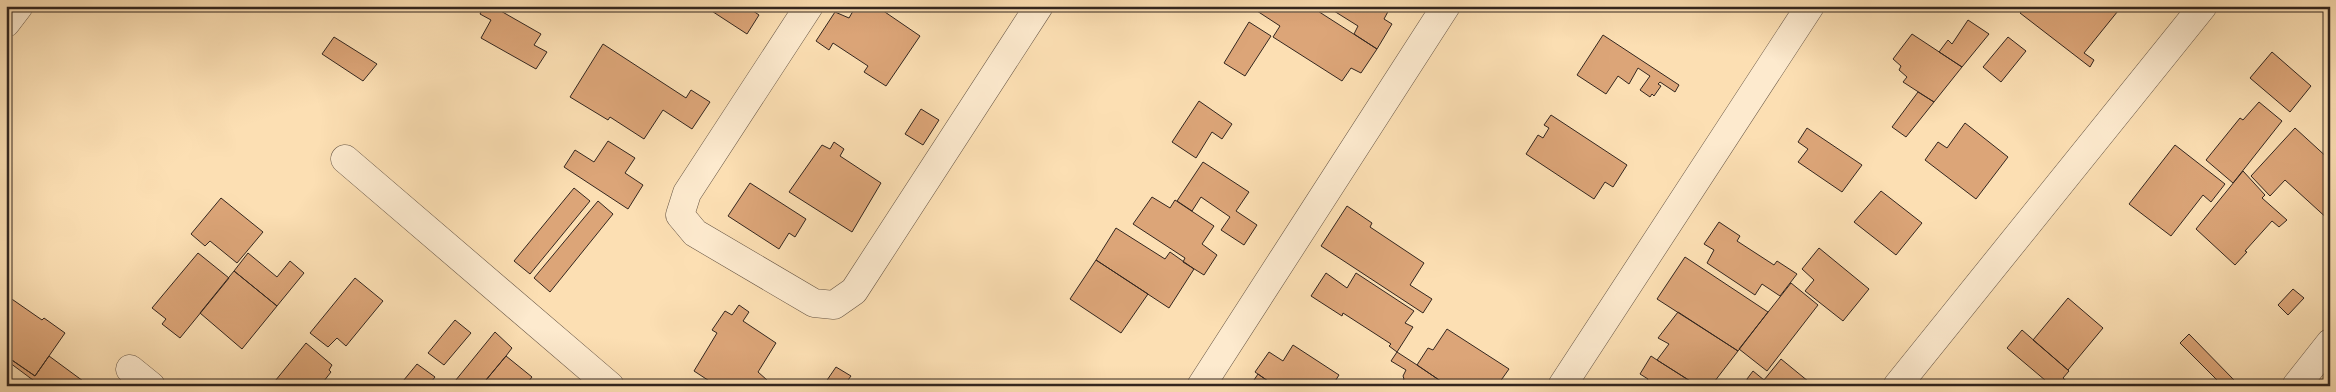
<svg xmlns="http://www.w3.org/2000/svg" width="2336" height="392" font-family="Alegreya,serif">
<rect width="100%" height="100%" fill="#fcdfb3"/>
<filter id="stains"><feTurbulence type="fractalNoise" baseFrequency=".004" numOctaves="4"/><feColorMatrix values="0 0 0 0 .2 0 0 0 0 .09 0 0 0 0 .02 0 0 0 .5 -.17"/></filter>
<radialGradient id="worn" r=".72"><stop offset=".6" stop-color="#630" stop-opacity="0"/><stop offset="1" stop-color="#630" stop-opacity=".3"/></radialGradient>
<path fill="#dca578" stroke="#33261f" d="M 484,6 L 492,6 L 541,34 L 534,45 L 547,52 L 536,69 L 481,38 L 491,20 L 480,14 Z
M 704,6 L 746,6 L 759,15 L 747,34 Z
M 856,6 L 884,6 L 882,10 L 920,36 L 886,86 L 864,72 L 868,66 L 833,43 L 829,50 L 816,41 L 835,12 L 849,18 Z
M 1260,6 L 1310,6 L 1377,49 L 1361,73 L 1351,68 L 1342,81 L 1273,37 L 1280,26 L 1257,11 Z
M 1326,6 L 1391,6 L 1384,19 L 1392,24 L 1377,49 L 1354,34 L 1358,26 Z
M 2026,6 L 2122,6 L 2084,53 L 2094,60 L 2090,67 L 2020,13 Z
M 1968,20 L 1989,34 L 1962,67 L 1939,52 L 1948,40 L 1952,44 Z
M 1249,22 L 1271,36 L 1245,76 L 1224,63 Z
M 1912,34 L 1962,67 L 1934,102 L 1903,82 L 1907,77 L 1899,70 L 1901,66 L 1893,59 Z
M 1603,35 L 1679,85 L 1675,92 L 1660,82 L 1658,84 L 1661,86 L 1654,96 L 1652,94 L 1650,97 L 1640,90 L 1650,76 L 1638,68 L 1629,84 L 1618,76 L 1606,94 L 1577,75 Z
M 334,37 L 377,64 L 363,81 L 322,54 Z
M 2008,37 L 2026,51 L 2001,82 L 1983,67 Z
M 603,44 L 686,98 L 691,90 L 710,102 L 692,129 L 663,110 L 644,139 L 610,117 L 608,120 L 570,97 Z
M 2272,52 L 2311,86 L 2290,112 L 2250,78 Z
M 1918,92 L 1934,102 L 1906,137 L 1892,127 Z
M 1199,101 L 1232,124 L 1222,139 L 1212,132 L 1196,158 L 1172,142 Z
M 2259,102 L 2282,121 L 2233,183 L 2206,160 L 2240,118 L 2243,120 Z
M 921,109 L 939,120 L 923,145 L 905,134 Z
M 1551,115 L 1627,165 L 1613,187 L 1605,182 L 1594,199 L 1526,154 L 1538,135 L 1543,138 L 1549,128 L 1544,125 Z
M 1965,123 L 2008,157 L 1976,199 L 1925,160 L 1938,142 L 1947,148 Z
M 1807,128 L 1862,165 L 1842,192 L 1798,162 L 1808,149 L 1798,142 Z
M 2295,128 L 2330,160 L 2330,221 L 2285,180 L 2270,196 L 2251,176 Z
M 608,141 L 635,158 L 625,173 L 643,185 L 628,209 L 564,167 L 575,150 L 594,162 Z
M 834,142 L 844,149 L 840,156 L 881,183 L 852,232 L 789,192 L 822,145 L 830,149 Z
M 2175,145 L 2225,184 L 2211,202 L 2203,195 L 2171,236 L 2129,204 Z
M 1203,162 L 1249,192 L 1236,211 L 1257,225 L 1244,245 L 1221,230 L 1230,217 L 1201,197 L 1192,211 L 1177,201 Z
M 2243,171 L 2265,195 L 2262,198 L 2287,220 L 2279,227 L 2272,221 L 2245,251 L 2247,252 L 2235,265 L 2196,229 Z
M 750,183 L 806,219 L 795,237 L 789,233 L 779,249 L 728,216 Z
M 574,188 L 590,201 L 530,274 L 514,261 Z
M 1881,191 L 1922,223 L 1896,255 L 1854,222 Z
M 1152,197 L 1170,208 L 1175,200 L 1214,226 L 1202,244 L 1217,255 L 1204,275 L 1183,262 L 1185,258 L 1133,224 Z
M 221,198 L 263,232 L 237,263 L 210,241 L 205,246 L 191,234 Z
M 598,201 L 613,214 L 550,292 L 534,278 Z
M 1347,206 L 1372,223 L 1370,227 L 1424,263 L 1410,285 L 1432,299 L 1423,313 L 1321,246 Z
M 1719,222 L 1740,236 L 1737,241 L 1774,265 L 1777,261 L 1797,274 L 1780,296 L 1762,284 L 1755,295 L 1707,263 L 1714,250 L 1704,244 Z
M 1116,228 L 1165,259 L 1170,252 L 1194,269 L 1169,308 L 1096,260 Z
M 1819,248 L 1869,289 L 1843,321 L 1805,291 L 1814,280 L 1802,269 Z
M 198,253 L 229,278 L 180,338 L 162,324 L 166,319 L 152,308 Z
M 248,253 L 277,277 L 290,261 L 304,273 L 277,306 L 234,271 Z
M 1685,257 L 1768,312 L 1738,351 L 1657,299 Z
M 1096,260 L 1148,294 L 1121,333 L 1070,299 Z
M 234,271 L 277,306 L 242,349 L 200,313 Z
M 1326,273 L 1347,288 L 1356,273 L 1414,311 L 1405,323 L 1413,327 L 1397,352 L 1389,346 L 1391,344 L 1343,313 L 1342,316 L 1311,296 Z
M 355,278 L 383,301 L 346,346 L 337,338 L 328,347 L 310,333 Z
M 1791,283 L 1818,305 L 1767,371 L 1739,349 Z
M 2293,289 L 2304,298 L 2288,315 L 2278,305 Z
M 6,295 L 42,320 L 44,318 L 65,333 L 35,376 L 6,356 Z
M 2068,298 L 2103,328 L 2068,370 L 2033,340 Z
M 739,305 L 749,312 L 743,321 L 776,343 L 758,372 L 767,380 L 763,386 L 717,386 L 694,371 L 717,333 L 712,330 L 725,311 L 732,315 Z
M 1678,312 L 1738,351 L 1711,386 L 1698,386 L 1657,360 L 1669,344 L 1658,338 Z
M 455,320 L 471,333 L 444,365 L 428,353 Z
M 1447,329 L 1509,369 L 1497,386 L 1488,386 L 1482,381 L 1479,386 L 1448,386 L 1417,365 L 1428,348 L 1433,350 Z
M 2022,330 L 2069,371 L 2063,378 L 2072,386 L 2052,386 L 2007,348 Z
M 495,332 L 512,348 L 506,356 L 481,386 L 451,386 Z
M 2189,334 L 2234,380 L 2228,386 L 2223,386 L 2180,343 Z
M 306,343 L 332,365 L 329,370 L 331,372 L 320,386 L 271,386 Z
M 1293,345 L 1339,375 L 1332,386 L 1280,384 L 1275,386 L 1255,372 L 1269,352 L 1283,361 Z
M 1397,352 L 1417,365 L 1448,386 L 1400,386 L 1404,379 L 1403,376 L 1406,370 L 1391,361 Z
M 6,356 L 35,376 L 49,356 L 83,381 L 79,386 L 41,386 L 6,360 Z
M 506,356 L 532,377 L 525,386 L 481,386 Z
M 1651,356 L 1657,360 L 1698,386 L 1644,386 L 1648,379 L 1640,374 Z
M 1781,359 L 1814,386 L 1771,386 L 1764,380 Z
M 417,364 L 435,377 L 428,386 L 399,386 Z
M 836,367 L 851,376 L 848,380 L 852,382 L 849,386 L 823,386 Z
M 1753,371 L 1764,380 L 1771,386 L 1748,386 L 1747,379 Z
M 1258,374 L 1275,386 L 1250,386 Z"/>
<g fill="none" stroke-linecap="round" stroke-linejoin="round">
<g stroke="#655444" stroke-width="29">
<path id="minor" d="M 809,6 L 687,193 L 680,215 L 695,233 L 814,303 L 834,305 L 854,291 L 1039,6
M 6,23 L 19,6
M 345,159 L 610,386
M 130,369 L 151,386
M 1201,386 L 1446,6
M 1562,386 L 1810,6
M 1897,386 L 2203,6
M 2296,386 L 2330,343"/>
</g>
<use href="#minor" stroke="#fdeace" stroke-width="28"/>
</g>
<rect width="2336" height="392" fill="none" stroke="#fcdfb3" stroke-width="25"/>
<rect x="8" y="8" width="2321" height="377" fill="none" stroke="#33261f" stroke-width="2.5"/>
<rect x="12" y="12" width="2311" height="367" fill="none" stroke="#33261f"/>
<rect width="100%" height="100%" filter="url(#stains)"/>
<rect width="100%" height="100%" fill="url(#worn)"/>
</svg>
